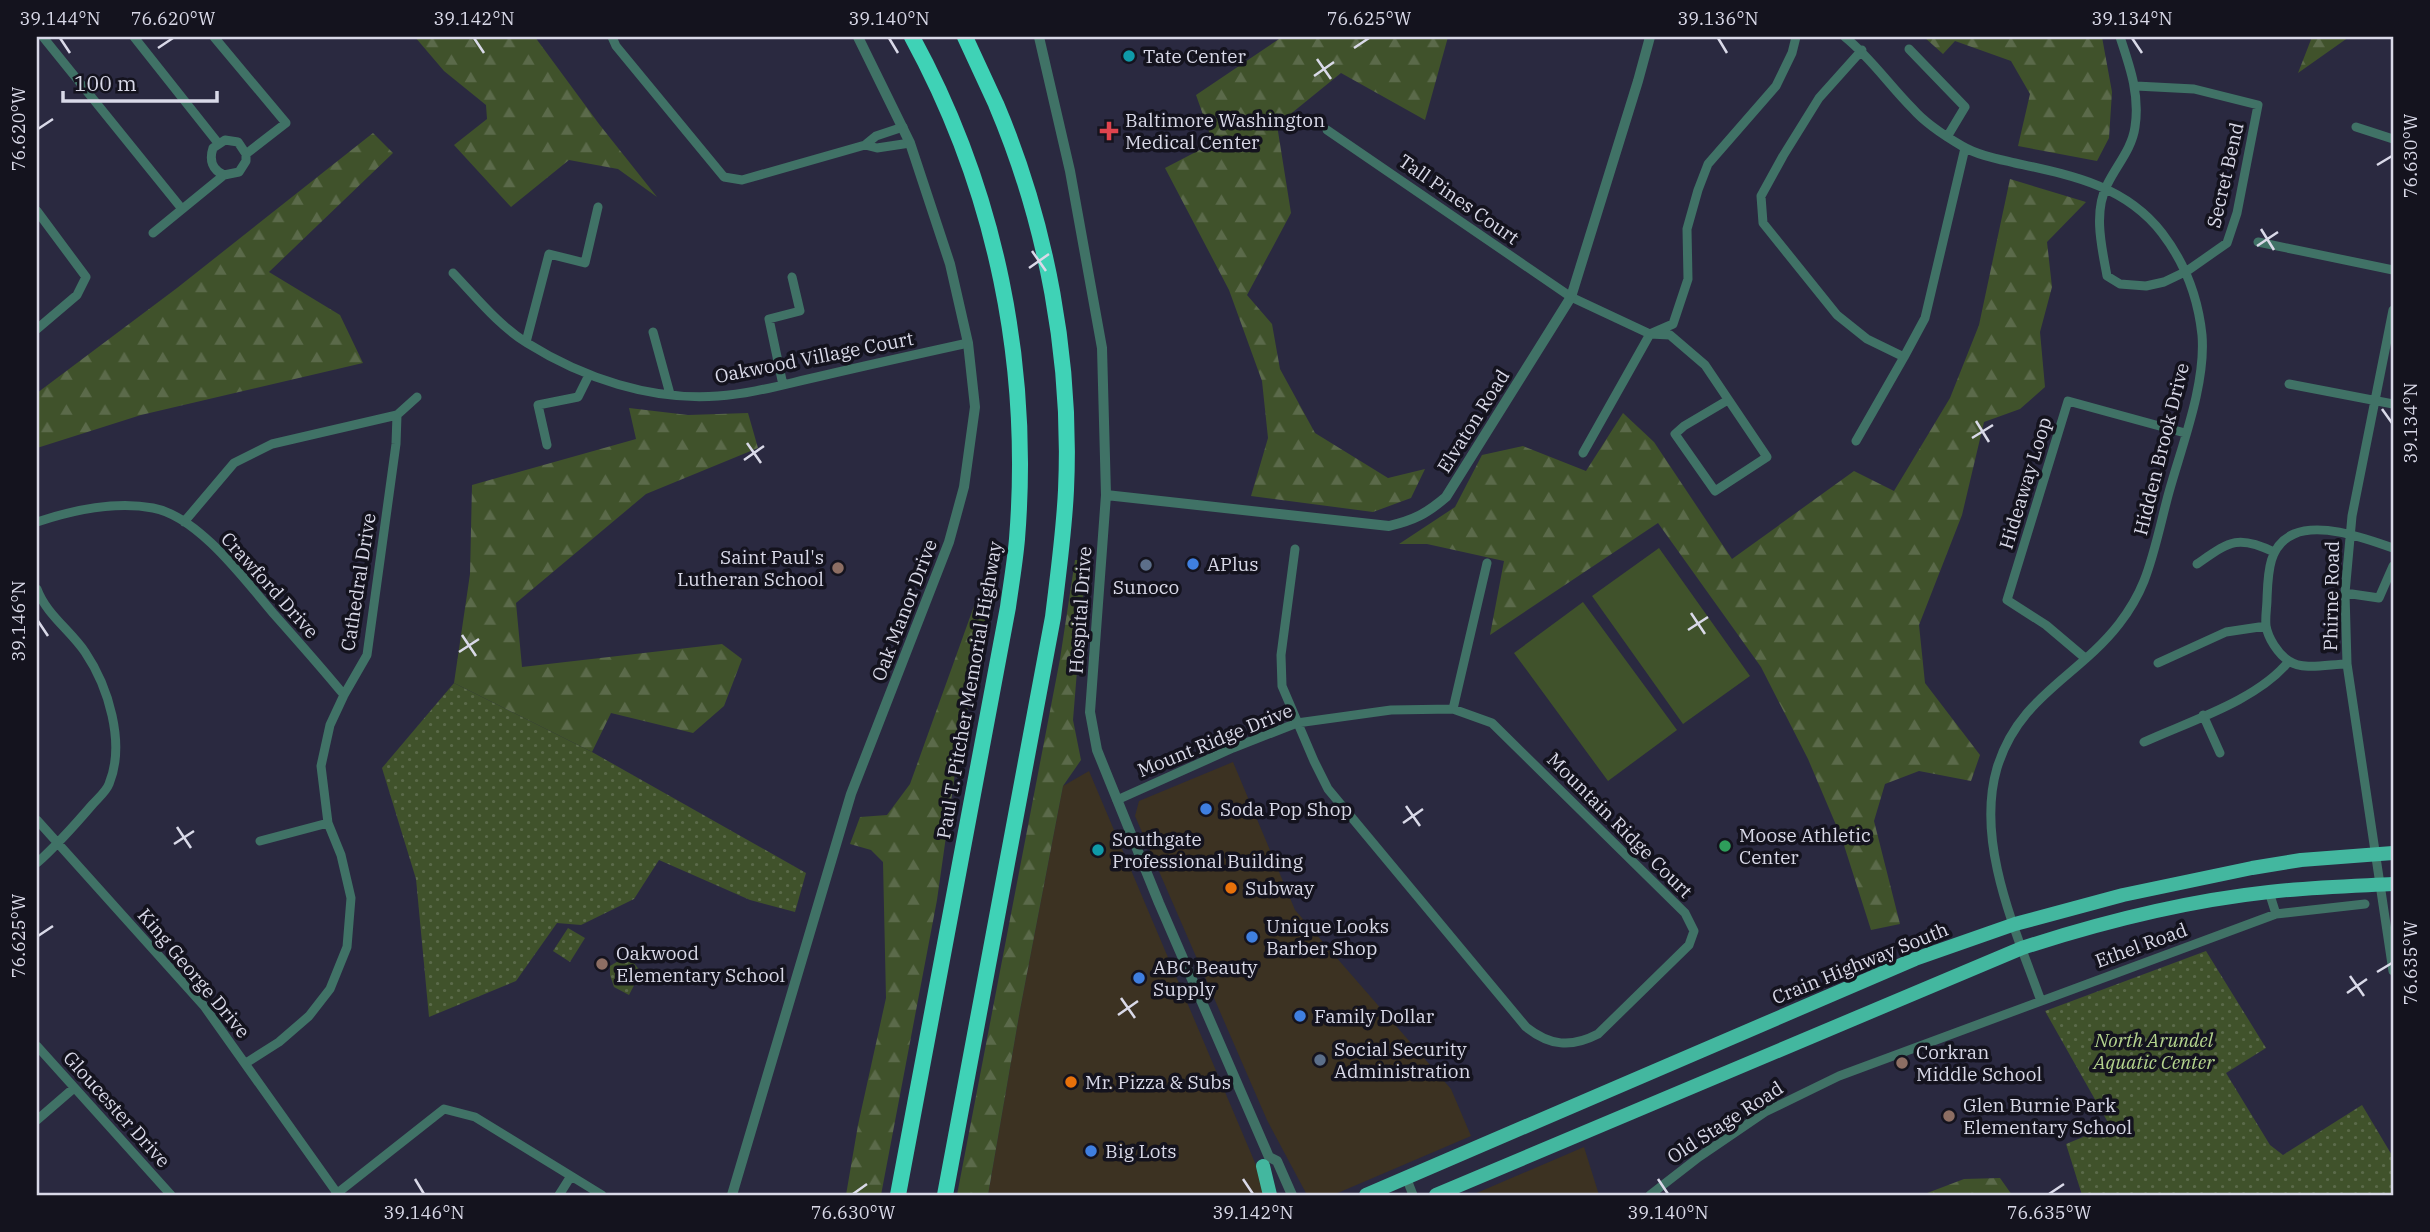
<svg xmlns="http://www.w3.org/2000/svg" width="2430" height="1232" font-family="'IBM Plex Serif',serif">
<defs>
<pattern id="grass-dots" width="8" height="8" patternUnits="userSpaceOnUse" patternTransform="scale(1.75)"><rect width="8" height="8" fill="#40522b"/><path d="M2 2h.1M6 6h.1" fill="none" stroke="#5b6a4a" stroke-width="1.8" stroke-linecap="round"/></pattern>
<pattern id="forest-firs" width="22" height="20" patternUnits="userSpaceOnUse" patternTransform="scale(1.75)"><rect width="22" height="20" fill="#40522b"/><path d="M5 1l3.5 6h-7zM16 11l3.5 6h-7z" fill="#5b6a4a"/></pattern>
</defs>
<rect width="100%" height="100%" fill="#2a2940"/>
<path fill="#3c3222" d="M 1233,762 L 1295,910 L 1451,1089 L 1471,1136 L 1333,1195 L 1307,1195 L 1267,1120 L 1135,816 L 1139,801 Z
M 1089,771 L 1264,1184 L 1264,1195 L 988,1195 L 1020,1010 L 1063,786 Z
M 1584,1147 L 1599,1195 L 1472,1195 Z"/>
<path fill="url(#grass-dots)" d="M 454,683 L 592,752 L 806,873 L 795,912 L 750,900 L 659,860 L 634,899 L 581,925 L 557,923 L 516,981 L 429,1017 L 416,879 L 382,768 Z
M 568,928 L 585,938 L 570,962 L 553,951 Z
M 2206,951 L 2266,1048 L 2226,1073 L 2270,1145 L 2283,1155 L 2362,1105 L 2393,1157 L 2393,1195 L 2082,1195 L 2066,1144 L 2110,1126 L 2045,1011 Z
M 620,960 L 633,962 L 641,972 L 629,995 L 614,987 L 610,975 L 610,966 Z"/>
<path fill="url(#forest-firs)" d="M 415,37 L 535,37 L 599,124 L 657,197 L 618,169 L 569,160 L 511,207 L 454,145 L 487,119 L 486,105 L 444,71 Z
M 1282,37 L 1448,37 L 1425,120 L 1341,73 L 1277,125 L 1291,213 L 1247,295 L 1272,324 L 1280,369 L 1315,433 L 1388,478 L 1425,469 L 1411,498 L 1373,512 L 1251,496 L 1268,438 L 1262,381 L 1229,290 L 1165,168 L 1213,143 L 1196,95 Z
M 1924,37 L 2102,37 L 2112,92 L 2109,138 L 2097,161 L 2018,146 L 2030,94 L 2011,61 L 1955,41 L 1943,54 Z
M 2312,37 L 2349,37 L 2298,73 Z
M 373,133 L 393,153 L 269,272 L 340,315 L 363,363 L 141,415 L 37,448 L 37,393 L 177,288 Z
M 2010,179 L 2086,202 L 2047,242 L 2052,287 L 2040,332 L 2045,387 L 2020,409 L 1984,422 L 1962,515 L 1919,625 L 1925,683 L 1980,755 L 1971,781 L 1919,771 L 1885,784 L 1874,821 L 1900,924 L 1871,930 L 1842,839 L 1808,759 L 1761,667 L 1658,523 L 1490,635 L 1504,561 L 1427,544 L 1399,544 L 1455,507 L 1482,455 L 1523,446 L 1586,471 L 1623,413 L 1654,442 L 1732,559 L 1854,471 L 1894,491 L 1950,398 L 1979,325 Z
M 629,408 L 688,415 L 748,413 L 758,448 L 646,494 L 516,603 L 522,667 L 722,644 L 742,659 L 724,706 L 693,733 L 611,713 L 592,752 L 454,683 L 470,574 L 472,485 L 636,439 Z
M 1075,560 L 1086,560 L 1073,720 L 1081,760 L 1063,786 L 1020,1010 L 988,1195 L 957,1195 L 1060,659 Z
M 974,606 L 989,608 L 957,759 L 937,900 L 881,1195 L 846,1195 L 858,1125 L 886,998 L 883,862 L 871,850 L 850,844 L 860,817 L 887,815 L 910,784 Z
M 2000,1178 L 2012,1195 L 1922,1195 L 1964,1179 Z"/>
<path fill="#40522b" d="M 1659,548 L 1750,676 L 1683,724 L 1592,596 Z
M 1583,602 L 1677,730 L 1608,781 L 1514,653 Z"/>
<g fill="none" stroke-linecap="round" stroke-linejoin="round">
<path stroke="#407266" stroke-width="9" d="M 43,37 L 182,209
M 134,37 L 218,143
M 214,37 L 286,123 L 246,154 L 246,161 L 239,172 L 224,175 C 212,170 209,160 213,148 L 225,140 L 238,142 L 246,154
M 612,37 L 616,46 L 724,177 L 742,180 L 865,145 L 876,136 L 903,127
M 1845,37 C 1871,58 1889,85 1913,109 C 1926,124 1945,136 1962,146 C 1977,155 1998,159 2015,163 C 2070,175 2125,185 2162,233 C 2185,263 2198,297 2202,335 C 2206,384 2182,445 2169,492 C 2161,521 2155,553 2144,581 C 2138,596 2129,611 2119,624 C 2077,678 2019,696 1997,768 C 1975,843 2016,931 2041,1001
M 2120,37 C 2130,67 2140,95 2135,127 C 2132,149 2116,166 2107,185 C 2093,213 2102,248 2107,276 L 2120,284 L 2146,286 L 2164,282 L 2187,271 L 2227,243 L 2237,213 L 2258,105 L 2194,89 L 2136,86
M 1909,49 L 1965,107 L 1947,137
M 2356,127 L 2393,139
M 1327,130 L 1571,297 L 1650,334 L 1670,335 L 1705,365 L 1767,457 L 1715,491 L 1675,434 L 1684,426 L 1728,400
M 865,145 L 877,148 L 910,143
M 37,211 L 86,277 L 77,295 L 37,329
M 153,233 L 224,175
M 2258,242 L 2393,270
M 453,273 C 476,297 498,325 527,343 C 583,378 651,401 718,396 C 751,394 785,384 817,377 C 868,365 918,354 968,343
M 2393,310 L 2352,516 L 2345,593 L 2347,664 L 2393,971
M 653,332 L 670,394
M 526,342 L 549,254 L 585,263 L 598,207
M 1904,357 L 1925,318 L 1965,148
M 2289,384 L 2393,404
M 783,385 L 769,319 L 800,311 L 792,277
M 1856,441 L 1904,357 L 1867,339 L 1837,315 L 1763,223 L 1761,196 L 1783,156 L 1819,98 L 1862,50
M 547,445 L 538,405 L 578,397 L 589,375
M 1583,453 L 1650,334 L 1673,324 L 1688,279 L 1687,229 L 1698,190 L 1708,164 L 1776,86 L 1792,53 L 1796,37
M 37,522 C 73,510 115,501 153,508 C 198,516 245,580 273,613 C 297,640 321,667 344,695
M 184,522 L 234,463 L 272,444 L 397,415
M 1295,549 L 1281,655 L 1282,686 L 1314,761 L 1328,789 L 1526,1027 C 1550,1046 1571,1048 1598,1034 L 1689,945 L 1694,931 L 1685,913 L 1492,723 L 1453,709 L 1487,563
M 2197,564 C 2229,542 2237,534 2274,552
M 37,589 C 46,614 70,630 85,652 C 108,686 126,743 109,784 C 106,792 97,799 92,805 C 74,826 57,845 37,863
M 2345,593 L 2379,598 L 2393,566
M 2085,658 L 2046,625 L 2007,600 L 2068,401 L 2185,433
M 2158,663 L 2226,632 L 2266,626
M 2347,664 C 2330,664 2303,671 2289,661 C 2278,654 2268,638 2266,626 C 2265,617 2267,607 2267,599 C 2268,574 2268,545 2294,534 C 2322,522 2366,539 2393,548
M 2203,715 L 2220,753
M 2144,742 C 2190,721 2258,700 2289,661
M 1117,800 L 1233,748 L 1297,723 L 1391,710 L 1453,709
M 37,820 L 204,1006 L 337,1193
M 260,841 L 328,823
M 2269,892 L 2276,914
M 37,1046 L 171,1195
M 246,1063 L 279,1042 L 309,1016 L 330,989 L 347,947 L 351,898 L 341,855 L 328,823 L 321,766 L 330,725 L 344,695 L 367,655 L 396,444 L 397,415 L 417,397
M 37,1120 L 74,1088
M 1406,1177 L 1413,1195
M 335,1195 L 444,1109 L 475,1117 L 602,1195
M 559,1195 L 571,1176
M 1650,1195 L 1699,1157 L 1765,1112 L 1839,1076 L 2276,914 L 2365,904"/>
<path stroke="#407266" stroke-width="10" d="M 1039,37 L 1070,171 L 1102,348 L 1106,495 L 1090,712 L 1097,750 L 1159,903 L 1269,1157 L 1277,1161 L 1292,1195
M 1106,495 L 1389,526 C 1414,520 1426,514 1446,497 L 1571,297 L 1638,81 L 1650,37
M 732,1195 L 851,794 L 949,542 L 964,487 L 975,407 L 968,343 L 950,264 L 910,143 L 858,37"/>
<path stroke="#43b79f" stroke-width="14" d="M 1263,1166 L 1270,1195
M 1366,1195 L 1915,959 L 2015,924 L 2123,895 L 2252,868 L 2301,860 L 2393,853
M 1436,1195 L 2022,948 C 2102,922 2186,901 2269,892 C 2310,887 2352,886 2393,884"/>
<path stroke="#3fd2b6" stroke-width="16" d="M 898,1195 L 1008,607 C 1011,585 1015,562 1017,539 C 1031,364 996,191 912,37
M 945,1195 L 1053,617 C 1058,575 1064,533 1066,490 C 1072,360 1047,224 996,104 C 986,82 975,59 965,37"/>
</g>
<path fill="none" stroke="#d9d9e8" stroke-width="2.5" d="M 60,38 L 70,53M 474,38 L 484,53M 889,38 L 898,53M 1718,38 L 1727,53M 2132,38 L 2142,53M 158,48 L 173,38M 1354,48 L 1369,38M 1317,59 L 1331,79M 1314,76 L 1334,62M 38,129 L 53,119M 2377,165 L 2392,156M 2261,229 L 2274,250M 2257,246 L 2278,232M 1032,251 L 1046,271M 1029,268 L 1049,254M 2382,409 L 2392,423M 1976,421 L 1989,442M 1972,438 L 1993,425M 747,443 L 761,463M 744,460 L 764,446M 1691,613 L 1705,634M 38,621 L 48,636M 1688,630 L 1708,617M 462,635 L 476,656M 459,652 L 479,639M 1406,806 L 1420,826M 1403,823 L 1423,809M 177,827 L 191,848M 174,844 L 194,831M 38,936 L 53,926M 2377,972 L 2392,963M 2350,976 L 2364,996M 2347,993 L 2367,979M 1121,998 L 1135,1018M 1118,1015 L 1138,1001M 415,1179 L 424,1194M 1243,1179 L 1253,1194M 1658,1179 L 1668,1194M 853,1194 L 867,1184M 2049,1194 L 2064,1184"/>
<g fill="#0f9aa8" stroke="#14131e" stroke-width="2.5">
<circle cx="1129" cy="56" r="7"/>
<circle cx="1098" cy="850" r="7"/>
</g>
<path fill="#e0444e" stroke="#14131e" stroke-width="2.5" d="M1105.5 120.5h7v7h7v7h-7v7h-7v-7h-7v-7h7z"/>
<g fill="#3f7fe0" stroke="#14131e" stroke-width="2.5">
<circle cx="1193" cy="564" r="7"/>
<circle cx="1206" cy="809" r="7"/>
<circle cx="1252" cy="937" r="7"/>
<circle cx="1139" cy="978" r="7"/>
<circle cx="1300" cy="1016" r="7"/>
<circle cx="1091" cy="1151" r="7"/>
</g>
<g fill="#5c6f8a" stroke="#14131e" stroke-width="2.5">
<circle cx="1146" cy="565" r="7"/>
<circle cx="1320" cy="1060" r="7"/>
</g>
<g fill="#8d6e63" stroke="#14131e" stroke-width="2.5">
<circle cx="838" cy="568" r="7"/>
<circle cx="602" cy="964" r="7"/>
<circle cx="1902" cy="1063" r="7"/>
<circle cx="1949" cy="1116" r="7"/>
</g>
<circle fill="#2e9e5b" stroke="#14131e" stroke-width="2.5" cx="1725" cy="846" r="7"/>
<g fill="#e8710a" stroke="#14131e" stroke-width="2.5">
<circle cx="1231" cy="888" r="7"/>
<circle cx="1071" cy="1082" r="7"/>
</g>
<g text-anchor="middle" stroke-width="7" stroke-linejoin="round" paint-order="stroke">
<g font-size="19" fill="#d9d9e8" stroke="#14131e" text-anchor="start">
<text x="1143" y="63">Tate Center</text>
<text x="1125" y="127">Baltimore Washington<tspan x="1125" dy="22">Medical Center</tspan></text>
<text x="824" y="564" text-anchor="end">Saint Paul's<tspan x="824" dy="22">Lutheran School</tspan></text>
<text x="1207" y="571">APlus</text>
<text x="1146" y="594" text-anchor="middle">Sunoco</text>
<text x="1220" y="816">Soda Pop Shop</text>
<text x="1739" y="842">Moose Athletic<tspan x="1739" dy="22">Center</tspan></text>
<text x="1112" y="846">Southgate<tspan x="1112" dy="22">Professional Building</tspan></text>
<text x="1245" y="895">Subway</text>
<text x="1266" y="933">Unique Looks<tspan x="1266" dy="22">Barber Shop</tspan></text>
<text x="616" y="960">Oakwood<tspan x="616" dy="22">Elementary School</tspan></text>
<text x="1153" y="974">ABC Beauty<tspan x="1153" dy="22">Supply</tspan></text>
<text x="1314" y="1023">Family Dollar</text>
<text x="1334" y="1056">Social Security<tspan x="1334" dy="22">Administration</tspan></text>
<text x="1916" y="1059">Corkran<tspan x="1916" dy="22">Middle School</tspan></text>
<text x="1085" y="1089">Mr. Pizza &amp; Subs</text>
<text x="1963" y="1112">Glen Burnie Park<tspan x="1963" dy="22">Elementary School</tspan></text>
<text x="1105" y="1158">Big Lots</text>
</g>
<g font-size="19" fill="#d9d9e8" stroke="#14131e">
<text transform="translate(2225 175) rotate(-77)" y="7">Secret Bend</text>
<text transform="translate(1459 199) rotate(35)" y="7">Tall Pines Court</text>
<text transform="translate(814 357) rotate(-11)" y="7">Oakwood Village Court</text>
<text transform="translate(1473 421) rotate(-58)" y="7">Elvaton Road</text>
<text transform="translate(2161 449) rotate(-76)" y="7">Hidden Brook Drive</text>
<text transform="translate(2025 483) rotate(-73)" y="7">Hideaway Loop</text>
<text transform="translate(358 582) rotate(-81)" y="7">Cathedral Drive</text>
<text transform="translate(270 585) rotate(48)" y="7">Crawford Drive</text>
<text transform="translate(2331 596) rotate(-89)" y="7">Phirne Road</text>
<text transform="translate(904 610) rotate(-69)" y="7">Oak Manor Drive</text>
<text transform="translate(1080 610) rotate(-86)" y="7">Hospital Drive</text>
<text transform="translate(969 690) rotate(-80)" y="7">Paul T. Pitcher Memorial Highway</text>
<text transform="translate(1215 740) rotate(-22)" y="7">Mount Ridge Drive</text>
<text transform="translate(1620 825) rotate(45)" y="7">Mountain Ridge Court</text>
<text transform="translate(2141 945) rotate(-20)" y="7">Ethel Road</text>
<text transform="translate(1860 963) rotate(-22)" y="7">Crain Highway South</text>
<text transform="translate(194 973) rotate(50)" y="7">King George Drive</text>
<text transform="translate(117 1109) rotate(48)" y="7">Gloucester Drive</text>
<text transform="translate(1725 1122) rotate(-33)" y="7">Old Stage Road</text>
</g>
<g font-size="19" font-style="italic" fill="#b4d48e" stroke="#14131e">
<text x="2154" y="1047">North Arundel<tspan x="2154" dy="22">Aquatic Center</tspan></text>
</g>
</g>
<rect width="2430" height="1232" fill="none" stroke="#14131e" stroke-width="77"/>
<path d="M63 91v10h154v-10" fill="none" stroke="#d9d9e8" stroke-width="3.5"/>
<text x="74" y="91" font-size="21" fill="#d9d9e8" stroke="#14131e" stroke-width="5" paint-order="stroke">100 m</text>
<rect x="38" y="38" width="2354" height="1156" fill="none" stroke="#d9d9e8" stroke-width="2.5"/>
<g font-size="18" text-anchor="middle" fill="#d9d9e8">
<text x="60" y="25">39.144°N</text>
<text x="173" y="25">76.620°W</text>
<text x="474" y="25">39.142°N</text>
<text x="889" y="25">39.140°N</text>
<text x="1369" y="25">76.625°W</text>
<text x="1718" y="25">39.136°N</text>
<text x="2132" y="25">39.134°N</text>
<text transform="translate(19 129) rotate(-90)" y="6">76.620°W</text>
<text transform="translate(2411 156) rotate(-90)" y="6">76.630°W</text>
<text transform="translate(2411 423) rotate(-90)" y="6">39.134°N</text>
<text transform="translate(19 621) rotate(-90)" y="6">39.146°N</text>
<text transform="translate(19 936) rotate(-90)" y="6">76.625°W</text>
<text transform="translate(2411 963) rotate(-90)" y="6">76.635°W</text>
<text x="424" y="1219">39.146°N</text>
<text x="853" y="1219">76.630°W</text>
<text x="1253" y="1219">39.142°N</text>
<text x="1668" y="1219">39.140°N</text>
<text x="2049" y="1219">76.635°W</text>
</g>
</svg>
